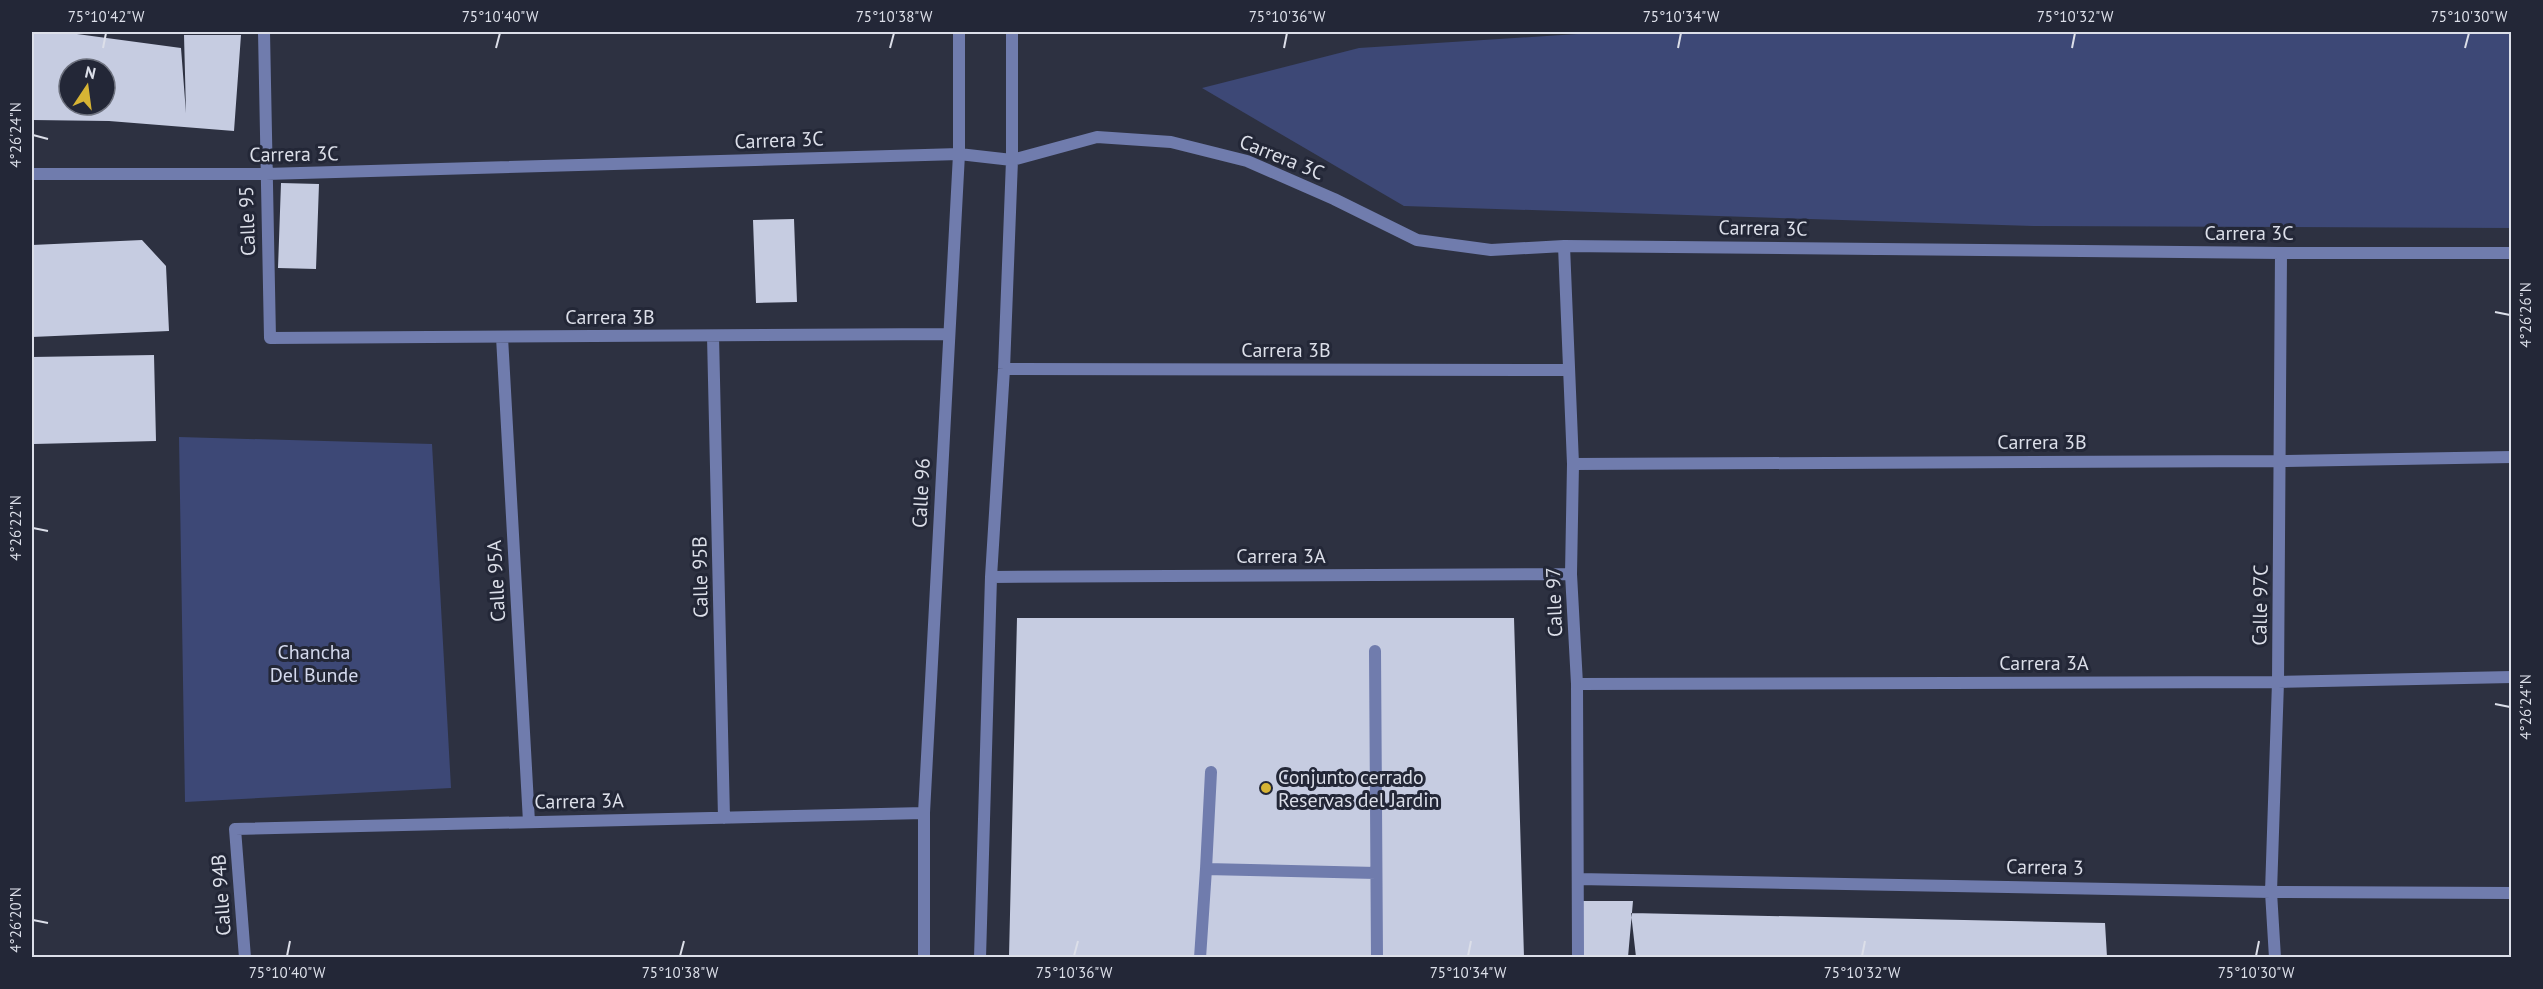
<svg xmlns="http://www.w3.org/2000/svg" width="2543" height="989" font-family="'PT Sans',sans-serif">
<rect width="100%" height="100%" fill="#2d3141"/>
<path fill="#3d4876" d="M 1608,32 L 2511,32 L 2511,228 L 2033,226 L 1404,206 L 1202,88 L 1359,48 Z
M 179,437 L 432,444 L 451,788 L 185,802 Z"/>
<path fill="#c6cce1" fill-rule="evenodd" d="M 32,32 L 62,32 L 181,48 L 186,113 L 184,35 L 241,35 L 234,131 L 109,121 L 32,120 ZM 69,69 L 105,69 L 105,105 L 69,105 Z
M 281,183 L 319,184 L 316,269 L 278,268 Z
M 794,219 L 797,302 L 756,303 L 753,220 Z
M 142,240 L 166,266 L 169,331 L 32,337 L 32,245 Z
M 154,355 L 156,441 L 34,444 L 32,357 Z
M 1017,618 L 1514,618 L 1524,957 L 1009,957 Z
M 1580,901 L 1633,901 L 1628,957 L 1579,957 Z
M 1631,913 L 2105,923 L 2107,957 L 1636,957 Z"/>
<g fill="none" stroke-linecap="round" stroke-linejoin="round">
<path stroke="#707cad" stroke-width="12" d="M 1375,651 L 1377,958
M 1206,869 L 1211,772
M 1200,958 L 1206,869 L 1376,873"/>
<path stroke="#707cad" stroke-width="12" d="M 264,32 L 270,338 L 949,334
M 32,174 L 266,174 L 959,154 L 1012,160 L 1097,137 L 1171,142 L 1247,161 L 1334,199 L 1417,240 L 1491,250 L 1564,246 L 2281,253 L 2512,253
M 1564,246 L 1573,464 L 1571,574 L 1577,684 L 1578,958
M 713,336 L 724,818
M 502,337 L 529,822
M 1004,369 L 1569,370
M 1573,464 L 2281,461 L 2512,457
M 991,577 L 1571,574
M 1577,684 L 2278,682 L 2512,677
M 1578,879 L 2271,892 L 2512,893
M 245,958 L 235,829 L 924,813
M 924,958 L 924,813 L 959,154 L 959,32
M 980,958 L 991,577 L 1004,369 L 1012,160 L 1012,32
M 2275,958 L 2271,892 L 2278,682 L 2281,253"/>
</g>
<path fill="none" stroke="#dcdfe9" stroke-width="2" d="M 103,48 L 106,33M 496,48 L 500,33M 890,48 L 894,33M 1284,48 L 1287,33M 1678,48 L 1681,33M 2072,48 L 2075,33M 2465,48 L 2469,33M 33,135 L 48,139M 2495,312 L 2510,315M 33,528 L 48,531M 2495,704 L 2510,707M 33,920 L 48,923M 287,956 L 290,941M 680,956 L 684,941M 1074,956 L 1078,941M 1468,956 L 1471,941M 1862,956 L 1865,941M 2256,956 L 2259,941"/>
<circle fill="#d7b434" stroke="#232737" stroke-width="2" cx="1266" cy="788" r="6"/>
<g text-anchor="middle" stroke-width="6" stroke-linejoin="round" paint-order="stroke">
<g font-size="20" fill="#dcdfe9" stroke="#232737">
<text transform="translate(779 140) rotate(-2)" y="7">Carrera 3C</text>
<text transform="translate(294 154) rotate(-1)" y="7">Carrera 3C</text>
<text transform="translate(1282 157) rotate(22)" y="7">Carrera 3C</text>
<text transform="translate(247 221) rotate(-92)" y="7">Calle 95</text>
<text transform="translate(1763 228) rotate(1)" y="7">Carrera 3C</text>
<text x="2249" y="240">Carrera 3C</text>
<text x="610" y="324">Carrera 3B</text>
<text x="1286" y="357">Carrera 3B</text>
<text x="2042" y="449">Carrera 3B</text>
<text transform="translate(921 493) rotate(-87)" y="7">Calle 96</text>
<text x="1281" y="563">Carrera 3A</text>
<text transform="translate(700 577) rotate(-91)" y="7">Calle 95B</text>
<text transform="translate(496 581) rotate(-93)" y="7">Calle 95A</text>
<text transform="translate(1554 602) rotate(-92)" y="7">Calle 97</text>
<text transform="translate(2260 605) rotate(-89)" y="7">Calle 97C</text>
<text x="2044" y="670">Carrera 3A</text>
<text transform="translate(579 801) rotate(-1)" y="7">Carrera 3A</text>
<text transform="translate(2045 867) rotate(1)" y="7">Carrera 3</text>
<text transform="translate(221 895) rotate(-94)" y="7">Calle 94B</text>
</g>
<g font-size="20" fill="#d4d9ed" stroke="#232737">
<text x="314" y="659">Chancha<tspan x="314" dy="23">Del Bunde</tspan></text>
</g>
<g font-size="20" fill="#dcdfe9" stroke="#232737" text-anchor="start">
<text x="1278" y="784">Conjunto cerrado<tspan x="1278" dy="23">Reservas del Jardin</tspan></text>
</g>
</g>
<rect width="2543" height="989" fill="none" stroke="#232737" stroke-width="66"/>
<g transform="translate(87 87) rotate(13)"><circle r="28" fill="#232737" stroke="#6d717e" stroke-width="1.5"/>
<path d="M0-4.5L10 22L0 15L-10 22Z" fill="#d7b434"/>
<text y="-9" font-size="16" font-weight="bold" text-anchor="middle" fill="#dcdfe9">N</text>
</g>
<rect x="33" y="33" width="2477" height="923" fill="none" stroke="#dcdfe9" stroke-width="2"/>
<g font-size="15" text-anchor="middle" fill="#dcdfe9">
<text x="106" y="22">75°10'42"W</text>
<text x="500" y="22">75°10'40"W</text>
<text x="894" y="22">75°10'38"W</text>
<text x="1287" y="22">75°10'36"W</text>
<text x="1681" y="22">75°10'34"W</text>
<text x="2075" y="22">75°10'32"W</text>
<text x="2469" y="22">75°10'30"W</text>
<text transform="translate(16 135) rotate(-90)" y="5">4°26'24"N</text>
<text transform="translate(2526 315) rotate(-90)" y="5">4°26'26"N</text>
<text transform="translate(16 528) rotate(-90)" y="5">4°26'22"N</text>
<text transform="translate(2526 707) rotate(-90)" y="5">4°26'24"N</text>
<text transform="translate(16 920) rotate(-90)" y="5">4°26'20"N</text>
<text x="287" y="978">75°10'40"W</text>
<text x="680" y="978">75°10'38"W</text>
<text x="1074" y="978">75°10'36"W</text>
<text x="1468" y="978">75°10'34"W</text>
<text x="1862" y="978">75°10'32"W</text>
<text x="2256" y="978">75°10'30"W</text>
</g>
</svg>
